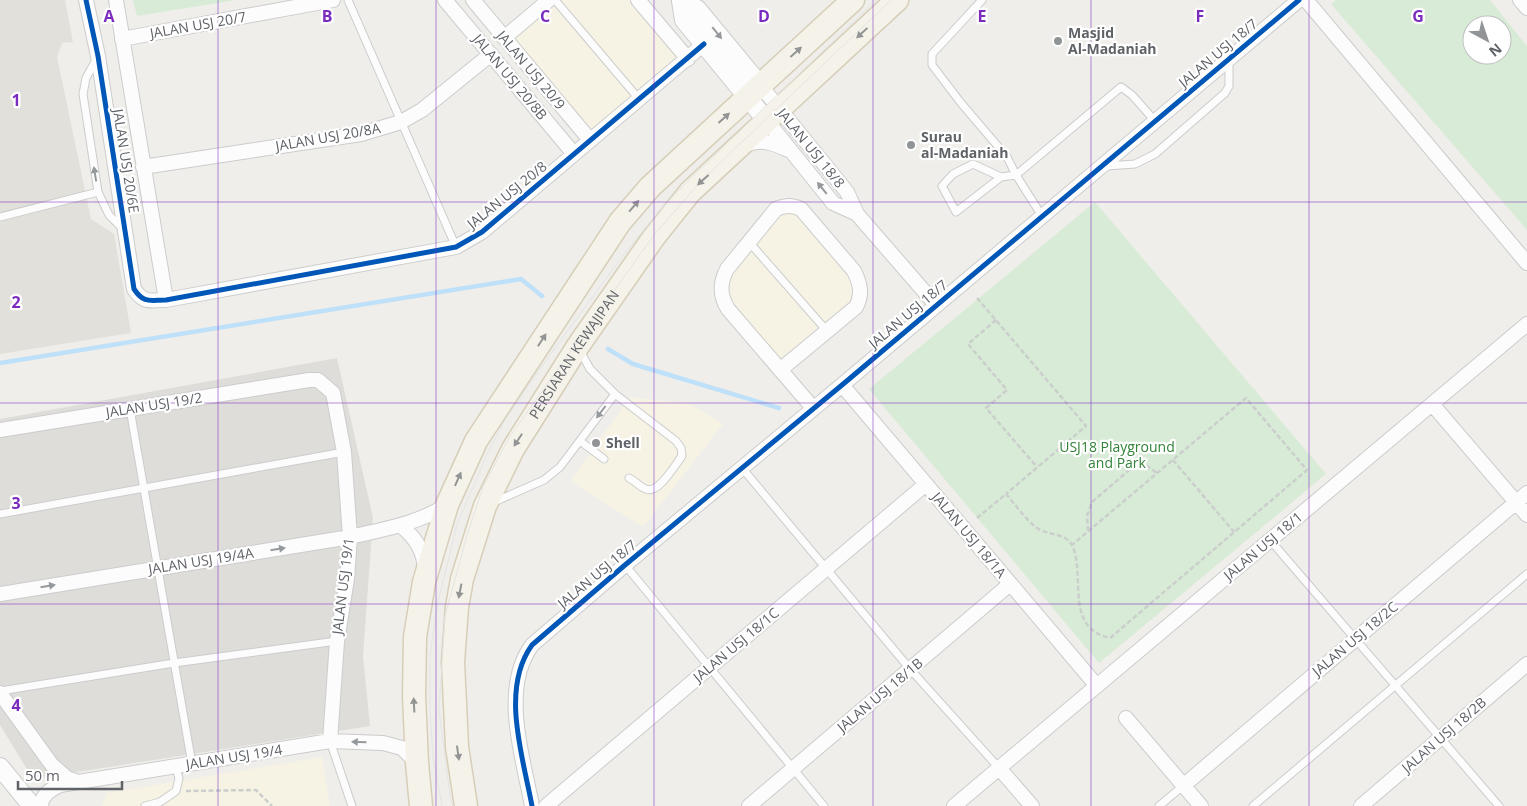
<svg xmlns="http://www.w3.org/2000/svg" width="1527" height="806" font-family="'Open Sans',sans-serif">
<rect width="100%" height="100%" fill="#efeeea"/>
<path fill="#f7f3e4" d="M 549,0 L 638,0 L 688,59 L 590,140 L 504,38 Z
M 792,210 L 799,213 L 850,275 L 855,285 L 852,300 L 781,361 L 730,302 L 726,288 L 728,277 L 777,213 Z
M 630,397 L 690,404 L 723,424 L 643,527 L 570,481 Z
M 322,757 L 330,806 L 102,806 L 107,793 Z"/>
<path fill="#dfddda" d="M 337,358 L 373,518 L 363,656 L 370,726 L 33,779 L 0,725 L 0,419 Z"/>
<path fill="#e2e0da" d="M 0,0 L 65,0 L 73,42 L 62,43 L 57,57 L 91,219 L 114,234 L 131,333 L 0,354 Z"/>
<path fill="#d8ebd6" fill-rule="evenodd" d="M 133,0 L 236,0 L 137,16 Z
M 1336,0 L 1490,0 L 1527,46 L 1527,230 L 1331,4 ZM 1472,25 L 1502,25 L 1502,55 L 1472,55 Z
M 1095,202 L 1326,474 L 1099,663 L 869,389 Z"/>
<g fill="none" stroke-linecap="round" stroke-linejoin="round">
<path stroke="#bfe0f9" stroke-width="4.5" d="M 608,349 L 633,364 L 779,408
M 0,363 L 521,279 L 542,296"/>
<g stroke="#cbcccc" stroke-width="9">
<path id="service" d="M 348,0 L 456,247
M 555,0 L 639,99
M 982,0 L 932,54 L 932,65 L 961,103 L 1007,157 L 1016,175 L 1042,216
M 96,60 L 86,78 L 83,94 L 98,192 L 109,215 L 123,229
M 1106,166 L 1135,164 L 1155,154 L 1225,93 L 1229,86 L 1229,59
M 1001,177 L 973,164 L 953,174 L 942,186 L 956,212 L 1001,177 L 1016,175 L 1121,87 L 1132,95 L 1155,121
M 0,217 L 98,192
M 749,242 L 827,331
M 615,394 L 676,441 L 681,448 L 682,456 C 675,465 658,495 646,489 C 640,487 635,481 629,478
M 130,409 L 192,764
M 580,441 L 604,459
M 742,468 L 910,669 L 999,768
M 492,503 L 544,480 L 560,467 L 615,394 L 590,369 L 580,351
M 0,514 L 344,452
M 1270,540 L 1499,806
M 625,565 L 824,806
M 0,691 L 174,663 L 337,641
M 330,741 L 352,806
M 145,806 L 160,802 L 176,791 L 179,778 L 175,766
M 1159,806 L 1183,786
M 1253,806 L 1527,574"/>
</g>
<g stroke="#cbcccc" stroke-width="16">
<path id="minor" d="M 86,0 L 98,56 L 134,289 C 144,304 150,300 166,300 L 456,247 L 482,232 L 704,44
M 116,0 L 166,300
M 445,0 L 574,154
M 473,0 L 590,140
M 638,0 L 688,59
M 1306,0 L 1527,263
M 1520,0 L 1527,8
M 504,38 L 549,0
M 122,39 L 333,0
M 760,85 L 847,192 L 857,214 L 936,305
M 767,121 L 833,203 L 857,214
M 745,145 C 761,138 773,143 788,150
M 143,167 L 361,134 L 401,122 L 422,110 L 491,54
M 780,370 L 856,307 C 863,294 860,283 854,271 L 801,209 C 792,205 786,205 776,209 L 727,269 C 719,284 720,296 728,309 L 813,408
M 842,385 L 1097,686
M 1432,404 L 1527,515
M 0,430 L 309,380 L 318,380 L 333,393 L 344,452 L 350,537 L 347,579 L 337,641 L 330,741
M 401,526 C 415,537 424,551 425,569
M 0,594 L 350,537 C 384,529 417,524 447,505
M 0,693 L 52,765 L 67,778 L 78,782
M 1126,718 L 1201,806
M 999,768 L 1032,806
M 1183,786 L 1527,493
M 41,806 C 42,794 50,790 60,785 L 330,741 L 383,743 L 402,748 L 417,763
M 532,806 C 523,757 500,689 532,645 L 625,565 L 842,385 L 1299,0
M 546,806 L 926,484
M 749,806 L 1010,584
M 954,806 L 1527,324
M 1361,806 L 1527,664"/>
</g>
<g stroke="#cbcccc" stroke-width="20">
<path id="tertiary" d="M 681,0 L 697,9 L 760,85
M 681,1 L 684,20 L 767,121
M 0,767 L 32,806"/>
</g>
<g stroke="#d7ceb8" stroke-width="25">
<g id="primary">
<path d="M 421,806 L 417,763 L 414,696 L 415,637 L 424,582 L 447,505 L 476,441 L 620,222 L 650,187 L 853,0"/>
<path id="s1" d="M 466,806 L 457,747 L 453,662 L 457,607 L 462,579 L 485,506 L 513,449 L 578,346 L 654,237 L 690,192 L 897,0"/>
</g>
</g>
<path stroke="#cacfcc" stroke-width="2.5" stroke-dasharray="5 2.5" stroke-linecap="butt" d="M 977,298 L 1086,426 L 1006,494
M 996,320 L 968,344 L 1007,390 L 986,408 L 1037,467
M 1173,460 L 1234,532
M 977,518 L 1006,494 C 1015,504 1026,520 1037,528 C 1050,537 1068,531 1074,550 C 1084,582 1066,628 1110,638 L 1307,470 L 1246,398 L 1072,545
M 1088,531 L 1087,516 L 1092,502 L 1135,465 L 1147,466 L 1157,473
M 186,791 L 256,790 L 272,806"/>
<use href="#service" stroke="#fdfcfc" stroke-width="7"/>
<use href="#minor" stroke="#fdfcfc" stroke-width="14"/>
<use href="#tertiary" stroke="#fdfcfc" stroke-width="18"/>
<use href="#primary" stroke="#f4f2e9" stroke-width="22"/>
<path stroke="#e4e4e4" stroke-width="1" d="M 442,806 L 433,757 L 430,712 L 430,655 L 438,602 L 457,525 L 487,454 L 505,420 L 539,370 L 624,254 L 661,209 L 685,184 L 876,0
M 453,806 L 450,796 L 439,710 L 445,616 L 467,535 L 483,487 L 510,436 L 654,235 L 702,180 L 891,0"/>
<g stroke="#fff" stroke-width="8">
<path id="cycleway" d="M 86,0 L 98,56 L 134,289 C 144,304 150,300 166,300 L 456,247 L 482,232 L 704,44
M 532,806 C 523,757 500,689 532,645 L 625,565 L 842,385 L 1299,0"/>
</g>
<use href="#cycleway" stroke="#0057b8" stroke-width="5"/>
</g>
<defs><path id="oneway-solid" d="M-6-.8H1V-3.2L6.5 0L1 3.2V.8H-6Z" transform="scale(1.25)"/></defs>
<g fill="#96999c">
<use href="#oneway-solid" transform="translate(717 33) rotate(51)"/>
<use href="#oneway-solid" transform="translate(95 174) rotate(-99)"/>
<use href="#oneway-solid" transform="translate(822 188) rotate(-129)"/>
<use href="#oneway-solid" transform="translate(601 412) rotate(127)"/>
<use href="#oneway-solid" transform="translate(278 549) rotate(-9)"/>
<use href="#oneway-solid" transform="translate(48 586) rotate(-9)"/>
<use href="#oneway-solid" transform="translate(359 742) rotate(-178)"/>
</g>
<g fill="#939595">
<use href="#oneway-solid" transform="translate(862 33) rotate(137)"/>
<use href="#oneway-solid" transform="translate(796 52) rotate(-42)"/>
<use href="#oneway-solid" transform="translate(724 118) rotate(-42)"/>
<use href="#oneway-solid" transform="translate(703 180) rotate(138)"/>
<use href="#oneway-solid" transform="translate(634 206) rotate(-49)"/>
<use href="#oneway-solid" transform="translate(542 340) rotate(-57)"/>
<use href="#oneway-solid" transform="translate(518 440) rotate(123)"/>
<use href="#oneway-solid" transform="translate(458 479) rotate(-66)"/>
<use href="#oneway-solid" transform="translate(460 591) rotate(101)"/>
<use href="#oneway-solid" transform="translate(414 705) rotate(-93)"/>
<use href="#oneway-solid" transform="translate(458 753) rotate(82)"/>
</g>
<path fill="none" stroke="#7b2cbf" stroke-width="1" stroke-opacity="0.55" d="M 218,0 L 218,806M 436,0 L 436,806M 654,0 L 654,806M 873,0 L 873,806M 1091,0 L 1091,806M 1309,0 L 1309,806M 0,202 L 1527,202M 0,403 L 1527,403M 0,604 L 1527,604"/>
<g fill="#919496" stroke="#fff" stroke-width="2">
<circle cx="1058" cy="41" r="5"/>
<circle cx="911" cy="145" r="5"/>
<circle cx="596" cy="443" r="5"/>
</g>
<g text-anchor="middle" stroke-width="4.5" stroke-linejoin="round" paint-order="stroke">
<g font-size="14" fill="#5f6368" stroke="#fff">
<text transform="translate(198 25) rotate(-10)" y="5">JALAN USJ 20/7</text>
<text transform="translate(1218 53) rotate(-40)" y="5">JALAN USJ 18/7</text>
<text transform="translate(531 70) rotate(50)" y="5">JALAN USJ 20/9</text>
<text transform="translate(510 77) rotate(50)" y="5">JALAN USJ 20/8B</text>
<text transform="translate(328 137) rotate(-10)" y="5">JALAN USJ 20/8A</text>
<text transform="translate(811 148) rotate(51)" y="5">JALAN USJ 18/8</text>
<text transform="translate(126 161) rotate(81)" y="5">JALAN USJ 20/6E</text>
<text transform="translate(507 195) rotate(-39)" y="5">JALAN USJ 20/8</text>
<text transform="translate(908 314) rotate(-40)" y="5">JALAN USJ 18/7</text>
<text dy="5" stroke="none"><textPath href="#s1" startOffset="481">PERSIARAN KEWAJIPAN</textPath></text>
<text transform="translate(154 405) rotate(-9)" y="5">JALAN USJ 19/2</text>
<text transform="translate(969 535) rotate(50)" y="5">JALAN USJ 18/1A</text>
<text transform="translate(1263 546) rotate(-40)" y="5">JALAN USJ 18/1</text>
<text transform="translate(201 561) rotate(-9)" y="5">JALAN USJ 19/4A</text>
<text transform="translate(597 574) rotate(-40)" y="5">JALAN USJ 18/7</text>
<text transform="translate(343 586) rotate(-83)" y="5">JALAN USJ 19/1</text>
<text transform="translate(1355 639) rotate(-40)" y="5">JALAN USJ 18/2C</text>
<text transform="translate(736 645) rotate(-40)" y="5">JALAN USJ 18/1C</text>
<text transform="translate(880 695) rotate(-40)" y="5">JALAN USJ 18/1B</text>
<text transform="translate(1444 735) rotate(-41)" y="5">JALAN USJ 18/2B</text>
<text transform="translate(234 757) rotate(-9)" y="5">JALAN USJ 19/4</text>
</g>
<g font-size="14" font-weight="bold" fill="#5f6368" stroke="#fff" text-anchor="start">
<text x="1068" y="38">Masjid<tspan x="1068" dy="16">Al-Madaniah</tspan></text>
<text x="921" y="142">Surau<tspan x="921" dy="16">al-Madaniah</tspan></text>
<text x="606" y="448">Shell</text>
</g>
<g font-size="14" fill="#348238" stroke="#fff">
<text x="1117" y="452">USJ18 Playground<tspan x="1117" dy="16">and Park</tspan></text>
</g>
</g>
<g font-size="16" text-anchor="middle" font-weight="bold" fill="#7b2cbf" stroke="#fff" stroke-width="4.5" stroke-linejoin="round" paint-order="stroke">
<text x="109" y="22">A</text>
<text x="327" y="22">B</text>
<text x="545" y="22">C</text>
<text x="764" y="22">D</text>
<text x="982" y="22">E</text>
<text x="1200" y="22">F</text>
<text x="1418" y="22">G</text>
<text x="16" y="106">1</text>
<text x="16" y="308">2</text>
<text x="16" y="509">3</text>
<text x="16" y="711">4</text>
</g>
<g transform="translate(1487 40) rotate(140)"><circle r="24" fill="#ffffff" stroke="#bfc1c3"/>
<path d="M0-4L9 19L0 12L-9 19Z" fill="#919496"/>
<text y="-8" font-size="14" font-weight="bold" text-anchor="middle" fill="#5f6368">N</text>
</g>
<path d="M18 781v8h104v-8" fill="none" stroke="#5f6368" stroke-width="2.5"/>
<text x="25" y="781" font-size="15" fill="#5f6368" stroke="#ffffff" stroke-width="4" paint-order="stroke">50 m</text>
</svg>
